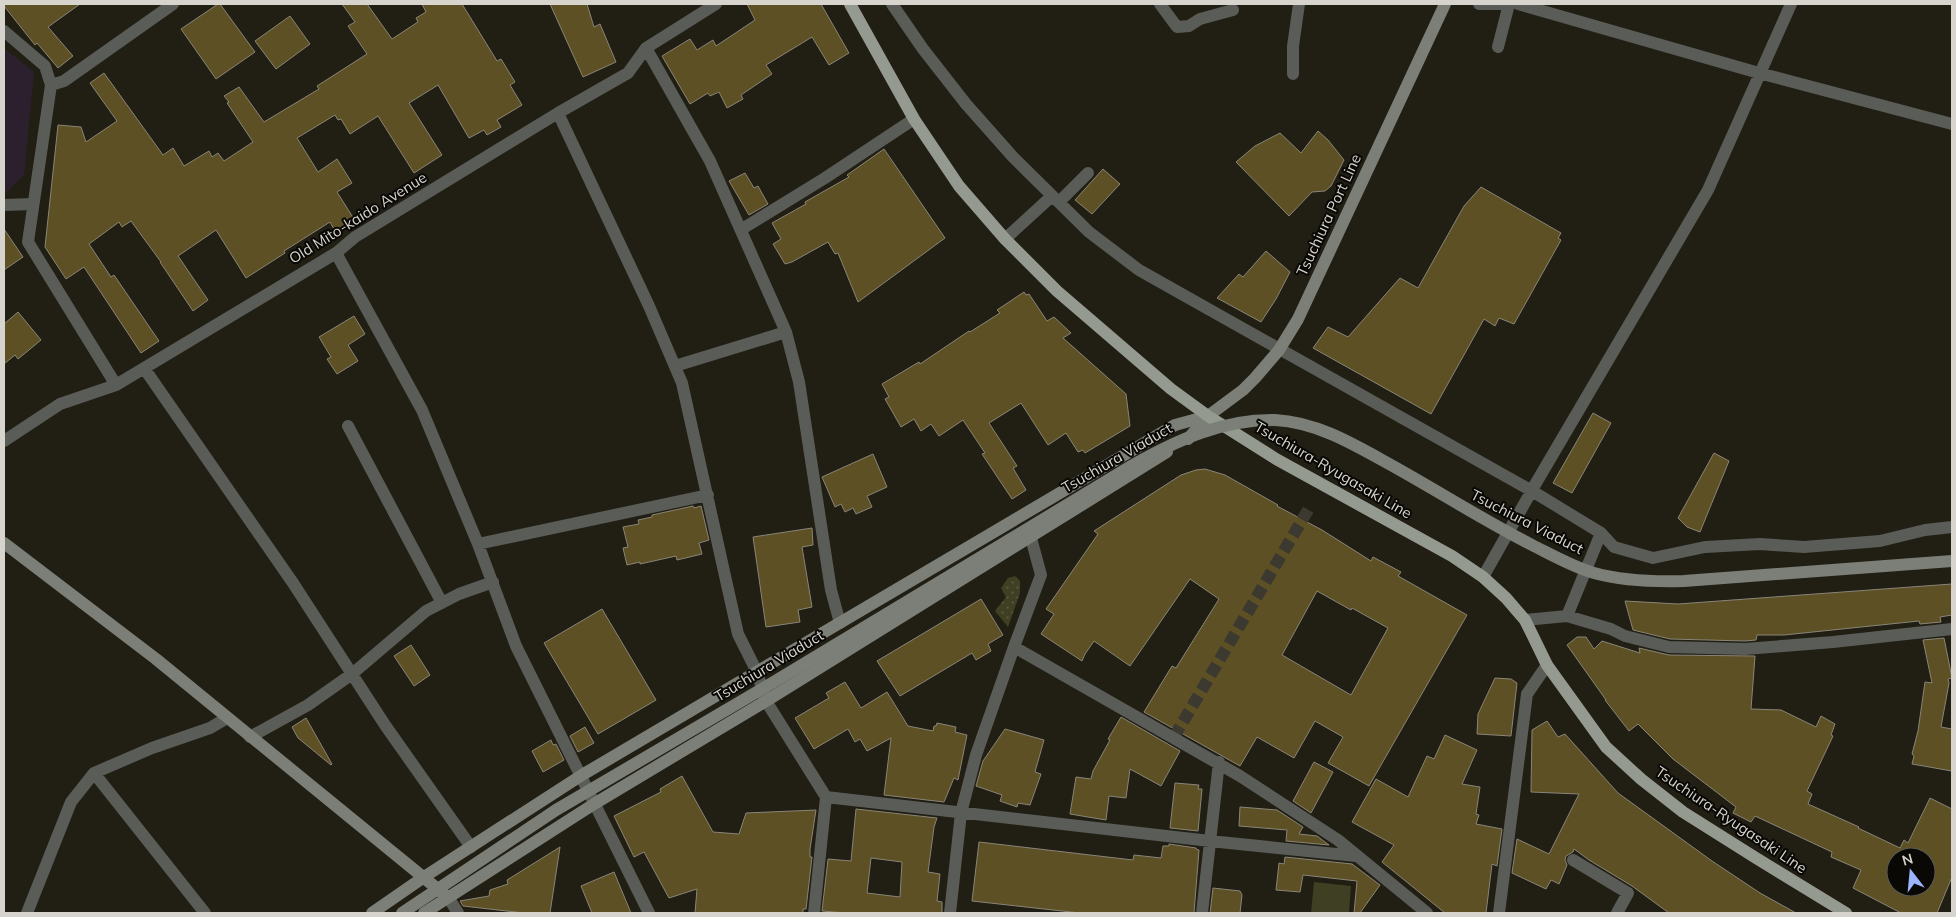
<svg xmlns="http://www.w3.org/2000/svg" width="1956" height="917" font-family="Mulish,sans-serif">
<defs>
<pattern id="park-dots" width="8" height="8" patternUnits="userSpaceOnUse" patternTransform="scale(1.25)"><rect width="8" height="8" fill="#3e3f23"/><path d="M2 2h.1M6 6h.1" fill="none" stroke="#595a42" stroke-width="1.8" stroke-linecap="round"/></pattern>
</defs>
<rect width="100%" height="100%" fill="#211e14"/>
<path fill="#2c202e" d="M 4,48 L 34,72 L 24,175 L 4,194 Z"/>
<path fill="#3e3f23" d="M 1314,882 L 1351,886 L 1349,913 L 1311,913 Z"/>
<path fill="url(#park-dots)" d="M 1015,576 L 1020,581 L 1020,593 L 1008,627 L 995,611 L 1006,597 L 1001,588 L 1008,578 Z"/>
<path fill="#5d5024" stroke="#898578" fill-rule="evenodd" d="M 4,4 L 80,4 L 48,27 L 73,56 L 58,68 L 37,43 L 35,45 L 4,6 Z
M 218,4 L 220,4 L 255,52 L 216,79 L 181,29 Z
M 342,4 L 367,4 L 392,39 L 418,22 L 416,18 L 426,12 L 422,4 L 462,4 L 497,61 L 501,59 L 515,82 L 510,85 L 522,105 L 497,120 L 501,127 L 487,135 L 484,130 L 469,138 L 438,85 L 409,103 L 442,155 L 414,173 L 378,116 L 350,134 L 341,119 L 338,120 L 335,115 L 297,138 L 318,172 L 337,159 L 352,183 L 337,192 L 354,219 L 335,231 L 330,222 L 284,251 L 285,253 L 246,278 L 216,230 L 178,256 L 208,300 L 193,311 L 160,262 L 161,262 L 131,221 L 122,227 L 119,222 L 89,244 L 111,277 L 114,275 L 159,341 L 141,353 L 84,267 L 66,279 L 45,247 L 58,125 L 81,127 L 86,142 L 117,121 L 90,83 L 104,73 L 163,155 L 173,148 L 184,166 L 209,151 L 212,157 L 218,153 L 224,161 L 253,142 L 227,103 L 229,102 L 224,96 L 239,87 L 264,122 L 319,89 L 317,86 L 367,54 L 348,26 L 355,22 Z
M 550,4 L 587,4 L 594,27 L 600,24 L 616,62 L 583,77 Z
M 747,4 L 821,4 L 849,53 L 829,65 L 812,37 L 766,65 L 772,74 L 741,95 L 743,99 L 727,108 L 719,92 L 710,96 L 708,93 L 690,104 L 662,56 L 690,39 L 697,50 L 713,40 L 716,46 L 755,20 Z
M 290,16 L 310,44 L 276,69 L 255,41 Z
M 1318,131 L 1328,140 L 1344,160 L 1331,186 L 1325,191 L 1312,192 L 1289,216 L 1236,162 L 1255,146 L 1280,133 L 1301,153 Z
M 884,149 L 945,238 L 858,302 L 838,253 L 835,254 L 828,242 L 792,262 L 785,264 L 773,244 L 781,239 L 772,223 L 806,204 L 805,202 L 849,177 L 847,175 Z
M 1103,169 L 1120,184 L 1092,214 L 1075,200 Z
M 745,173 L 754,188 L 758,186 L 768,204 L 749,215 L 729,181 Z
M 1481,187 L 1561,233 L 1558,238 L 1561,240 L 1514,324 L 1499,318 L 1495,326 L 1484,319 L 1431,414 L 1313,348 L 1328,327 L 1348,337 L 1400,278 L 1418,288 L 1464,206 Z
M 4,229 L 23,257 L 4,270 Z
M 1266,251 L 1290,272 L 1276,299 L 1261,322 L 1217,298 L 1239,274 L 1243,277 Z
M 1024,292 L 1026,295 L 1029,294 L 1047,321 L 1054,317 L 1071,333 L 1063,338 L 1126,394 L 1130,426 L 1085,453 L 1083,450 L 1078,452 L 1066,433 L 1048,445 L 1021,403 L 989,423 L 1017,466 L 1013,468 L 1026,490 L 1012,499 L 982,454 L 985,453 L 963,420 L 939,436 L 931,424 L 921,431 L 914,419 L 901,427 L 885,399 L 889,397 L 882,384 L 919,362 L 920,364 L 969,331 L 970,332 L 1000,313 L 997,310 Z
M 18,312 L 41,340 L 18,359 L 15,355 L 4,364 L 4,324 Z
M 354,316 L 365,334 L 348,345 L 358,361 L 337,374 L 327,359 L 331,357 L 319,337 Z
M 1593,413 L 1611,423 L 1572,493 L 1553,483 Z
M 1714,453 L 1729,461 L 1700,532 L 1687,527 L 1678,518 Z
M 873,454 L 887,487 L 867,496 L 872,507 L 856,514 L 853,508 L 845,512 L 841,504 L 835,507 L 822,477 Z
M 1205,469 L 1225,475 L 1278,505 L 1277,506 L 1322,530 L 1371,561 L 1373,557 L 1401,572 L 1398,576 L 1467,615 L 1369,786 L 1328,763 L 1343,737 L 1315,721 L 1294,758 L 1257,737 L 1240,766 L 1144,712 L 1172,666 L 1176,668 L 1219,599 L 1190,579 L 1130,666 L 1094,641 L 1085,654 L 1082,661 L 1041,634 L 1054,614 L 1046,609 L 1098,534 L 1094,531 L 1181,475 L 1196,470 ZM 1317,591 L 1351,610 L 1352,608 L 1388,628 L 1351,695 L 1282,655 Z
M 693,506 L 694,508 L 701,506 L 709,540 L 699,543 L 702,554 L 677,560 L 676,556 L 640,564 L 640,562 L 627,565 L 623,548 L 628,547 L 623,527 L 639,524 L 638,520 L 652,517 L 652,515 Z
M 812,528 L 813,545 L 802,547 L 812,607 L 798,610 L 800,622 L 766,627 L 753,537 Z
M 1952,584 L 1952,615 L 1940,617 L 1941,622 L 1920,624 L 1919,621 L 1784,635 L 1757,635 L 1756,640 L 1745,641 L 1670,639 L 1633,630 L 1625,601 L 1678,604 Z
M 981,599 L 1003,635 L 988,644 L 991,651 L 976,660 L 972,653 L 900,696 L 877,661 Z
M 602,609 L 656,700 L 598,734 L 544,643 Z
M 1577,637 L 1586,637 L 1594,649 L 1602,641 L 1640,653 L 1639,648 L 1669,655 L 1755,656 L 1751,709 L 1781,710 L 1816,727 L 1821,716 L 1835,724 L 1831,735 L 1833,736 L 1807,791 L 1812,794 L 1808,804 L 1859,827 L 1858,828 L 1900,848 L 1904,840 L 1908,843 L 1930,798 L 1952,809 L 1952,877 L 1937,913 L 1901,913 L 1853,888 L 1861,870 L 1831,857 L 1832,852 L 1755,816 L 1751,822 L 1733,813 L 1736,807 L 1673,759 L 1638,724 L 1629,731 L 1605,700 L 1606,700 L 1567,645 ZM 1896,857 L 1926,857 L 1926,887 L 1896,887 Z
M 1944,638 L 1952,678 L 1948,679 L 1949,683 L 1941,727 L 1952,729 L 1952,771 L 1912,764 L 1914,756 L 1912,754 L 1918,731 L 1925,682 L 1932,683 L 1923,640 Z
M 411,645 L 430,675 L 414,686 L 394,656 Z
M 1495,678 L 1511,679 L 1517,683 L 1511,736 L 1477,734 L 1478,714 Z
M 845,682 L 861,708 L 887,692 L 908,726 L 933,731 L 934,726 L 936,726 L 937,723 L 956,727 L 955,732 L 967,735 L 958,780 L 954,778 L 944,802 L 884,795 L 891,738 L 867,751 L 860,739 L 855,742 L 848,729 L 814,749 L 795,718 L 829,698 L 826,693 Z
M 1121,717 L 1180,751 L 1161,786 L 1130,769 L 1126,798 L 1109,796 L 1106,820 L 1070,814 L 1076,777 L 1091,779 L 1093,771 L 1110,740 L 1108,739 Z
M 306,718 L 332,764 L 331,765 L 298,738 L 292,727 Z
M 1547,721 L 1558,737 L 1565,734 L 1618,793 L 1712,861 L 1760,893 L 1796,913 L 1669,913 L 1632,886 L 1589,860 L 1574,849 L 1573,852 L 1566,856 L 1565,860 L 1567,865 L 1559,884 L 1551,880 L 1546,889 L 1512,873 L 1517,839 L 1549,854 L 1579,794 L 1531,792 L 1532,730 Z
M 585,727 L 594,743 L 578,752 L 570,736 Z
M 1005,729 L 1044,740 L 1035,772 L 1041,774 L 1030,805 L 1018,803 L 1017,807 L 1000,801 L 1002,795 L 976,786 L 983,761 Z
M 1445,735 L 1477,750 L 1462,784 L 1480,787 L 1476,814 L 1479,815 L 1476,824 L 1502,829 L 1497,866 L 1492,864 L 1486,913 L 1445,913 L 1382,862 L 1394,845 L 1352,822 L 1376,779 L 1408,797 L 1427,756 L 1434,759 Z
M 551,740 L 553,745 L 556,744 L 564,760 L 543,772 L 532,751 Z
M 1314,762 L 1333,772 L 1311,813 L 1293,801 Z
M 682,776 L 713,832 L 739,834 L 746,813 L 816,810 L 810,849 L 810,857 L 812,857 L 806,909 L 803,909 L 803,913 L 695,913 L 697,889 L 669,898 L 644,852 L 634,857 L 614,816 L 661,792 L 660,789 Z
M 1175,783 L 1199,785 L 1198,789 L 1202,789 L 1198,831 L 1170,828 Z
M 1240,807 L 1277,810 L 1303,827 L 1299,834 L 1317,836 L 1329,845 L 1286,841 L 1287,830 L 1239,826 Z
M 856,809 L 937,818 L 934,827 L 928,872 L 940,874 L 937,901 L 942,902 L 942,913 L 846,913 L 822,911 L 828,859 L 851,861 ZM 871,858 L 902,862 L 900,897 L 867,893 Z
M 979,842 L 1133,860 L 1134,855 L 1161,858 L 1163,846 L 1169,846 L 1169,844 L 1196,848 L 1196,849 L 1199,850 L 1194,913 L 1080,913 L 972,901 Z
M 560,847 L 550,913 L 524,913 L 463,906 L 460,901 L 489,896 L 490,890 L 508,884 L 507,880 Z
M 1285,857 L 1352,864 L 1380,885 L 1360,913 L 1354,913 L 1357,881 L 1303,875 L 1300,892 L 1276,890 L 1279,863 L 1284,864 Z
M 614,872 L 631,913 L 592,913 L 581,886 Z
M 1213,888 L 1240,891 L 1242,895 L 1240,913 L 1210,913 Z"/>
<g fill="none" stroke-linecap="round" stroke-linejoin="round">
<path stroke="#3c3930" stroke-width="12" stroke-dasharray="12 6" stroke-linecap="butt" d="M 1174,737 L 1311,505"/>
<path stroke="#595c57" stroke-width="12" d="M 892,4 L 923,49 L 966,104 L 1013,157 L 1089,232 L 1139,270 L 1532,491 L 1601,533 L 1614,547 L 1653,558 L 1705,547 L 1760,544 L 1804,547 L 1880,541 L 1925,530 L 1952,527
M 1160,4 L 1177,27 L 1189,26 L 1200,19 L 1233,10
M 1479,4 L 1501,4
M 1518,4 L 1759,73 L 1952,124
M 4,31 L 45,66 L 51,85 L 28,242 L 116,385
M 1498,47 L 1509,4
M 646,48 L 710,161 L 786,332 L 799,382 L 831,590 L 840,623
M 1293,74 L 1293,46 L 1299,4
M 51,85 L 64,81 L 173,4
M 558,113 L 649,306 L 682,383 L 738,634 L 757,672 L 766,701 L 826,797 L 814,913
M 1059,202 L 1088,173
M 4,205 L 33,204
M 742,229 L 825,178 L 914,119
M 1005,239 L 1052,196
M 336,253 L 422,410 L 478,544 L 516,646 L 649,913
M 675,366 L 786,332
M 144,368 L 293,583 L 385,725 L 471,847
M 348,426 L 442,603
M 4,441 L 60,404 L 116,385 L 336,253 L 355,237 L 558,113 L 628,73 L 646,48 L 716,4
M 478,544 L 708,495
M 1483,577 L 1536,483 L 1708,190 L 1791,4
M 1567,616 L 1601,533
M 1525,620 L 1567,616 L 1611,629 L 1625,636 L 1669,647 L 1745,649 L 1833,642 L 1952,629
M 1014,647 L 1240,776 L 1338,840 L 1427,913
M 250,737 L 308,705 L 352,674 L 426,611 L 459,594 L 493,582
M 94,773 L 205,913
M 826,797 L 1210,841 L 1356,856
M 1573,860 L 1628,893 L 1617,913
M 448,897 L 458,913
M 27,913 L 71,802 L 94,773 L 152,748 L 210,728 L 227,718
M 950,913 L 961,813 L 976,755 L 1014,647 L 1041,575 L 1031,538
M 1202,913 L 1219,762
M 1499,913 L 1527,694 L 1547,665"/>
<path stroke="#7b7f77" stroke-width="12" d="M 1188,439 L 1208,416 L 1243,390 L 1255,378 L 1279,350 L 1298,319 L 1445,4
M 4,543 L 156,659 L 445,895
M 372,913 L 424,877 L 582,775 L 1175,425 L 1208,416
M 424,913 L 594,804 L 766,701 L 1167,452"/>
<path stroke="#959a90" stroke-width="12" d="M 850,4 L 914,119 L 959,186 L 1005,239 L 1057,291 L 1171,389 L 1208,416 L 1276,459 L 1452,556 L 1483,577 L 1506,598 L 1525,620 L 1547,665 L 1606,747 L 1641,779 L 1683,812 L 1756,858 L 1846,913"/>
<path stroke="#7b7f77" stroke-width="12" d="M 402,913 L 556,810 L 762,689 L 1133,465 C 1177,440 1223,419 1275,420 C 1317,422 1355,445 1391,465 C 1438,491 1483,520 1532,545 C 1552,555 1573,567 1594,573 C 1624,581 1654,582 1684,581 L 1952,561"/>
</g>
<g text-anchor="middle" stroke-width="4" stroke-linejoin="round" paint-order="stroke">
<g font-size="15" fill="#d6d4cd" stroke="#090805">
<text transform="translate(1329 215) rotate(-65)" y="5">Tsuchiura Port Line</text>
<text transform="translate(358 218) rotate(-32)" y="5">Old Mito-kaido Avenue</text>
<text transform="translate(1117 458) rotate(-30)" y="5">Tsuchiura Viaduct</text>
<text transform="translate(1333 470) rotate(30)" y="5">Tsuchiura-Ryugasaki Line</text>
<text transform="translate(1527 522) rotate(27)" y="5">Tsuchiura Viaduct</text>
<text transform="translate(769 666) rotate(-31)" y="5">Tsuchiura Viaduct</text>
<text transform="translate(1731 820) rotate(34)" y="5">Tsuchiura-Ryugasaki Line</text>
</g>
</g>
<rect width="1956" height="917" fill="none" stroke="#d6d4cd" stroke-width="10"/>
<g transform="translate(1911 872) rotate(344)"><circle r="24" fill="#090805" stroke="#5b5a55"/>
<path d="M0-4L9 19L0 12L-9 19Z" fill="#9cb4fd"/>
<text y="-8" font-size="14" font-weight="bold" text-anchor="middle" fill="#d6d4cd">N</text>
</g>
</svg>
